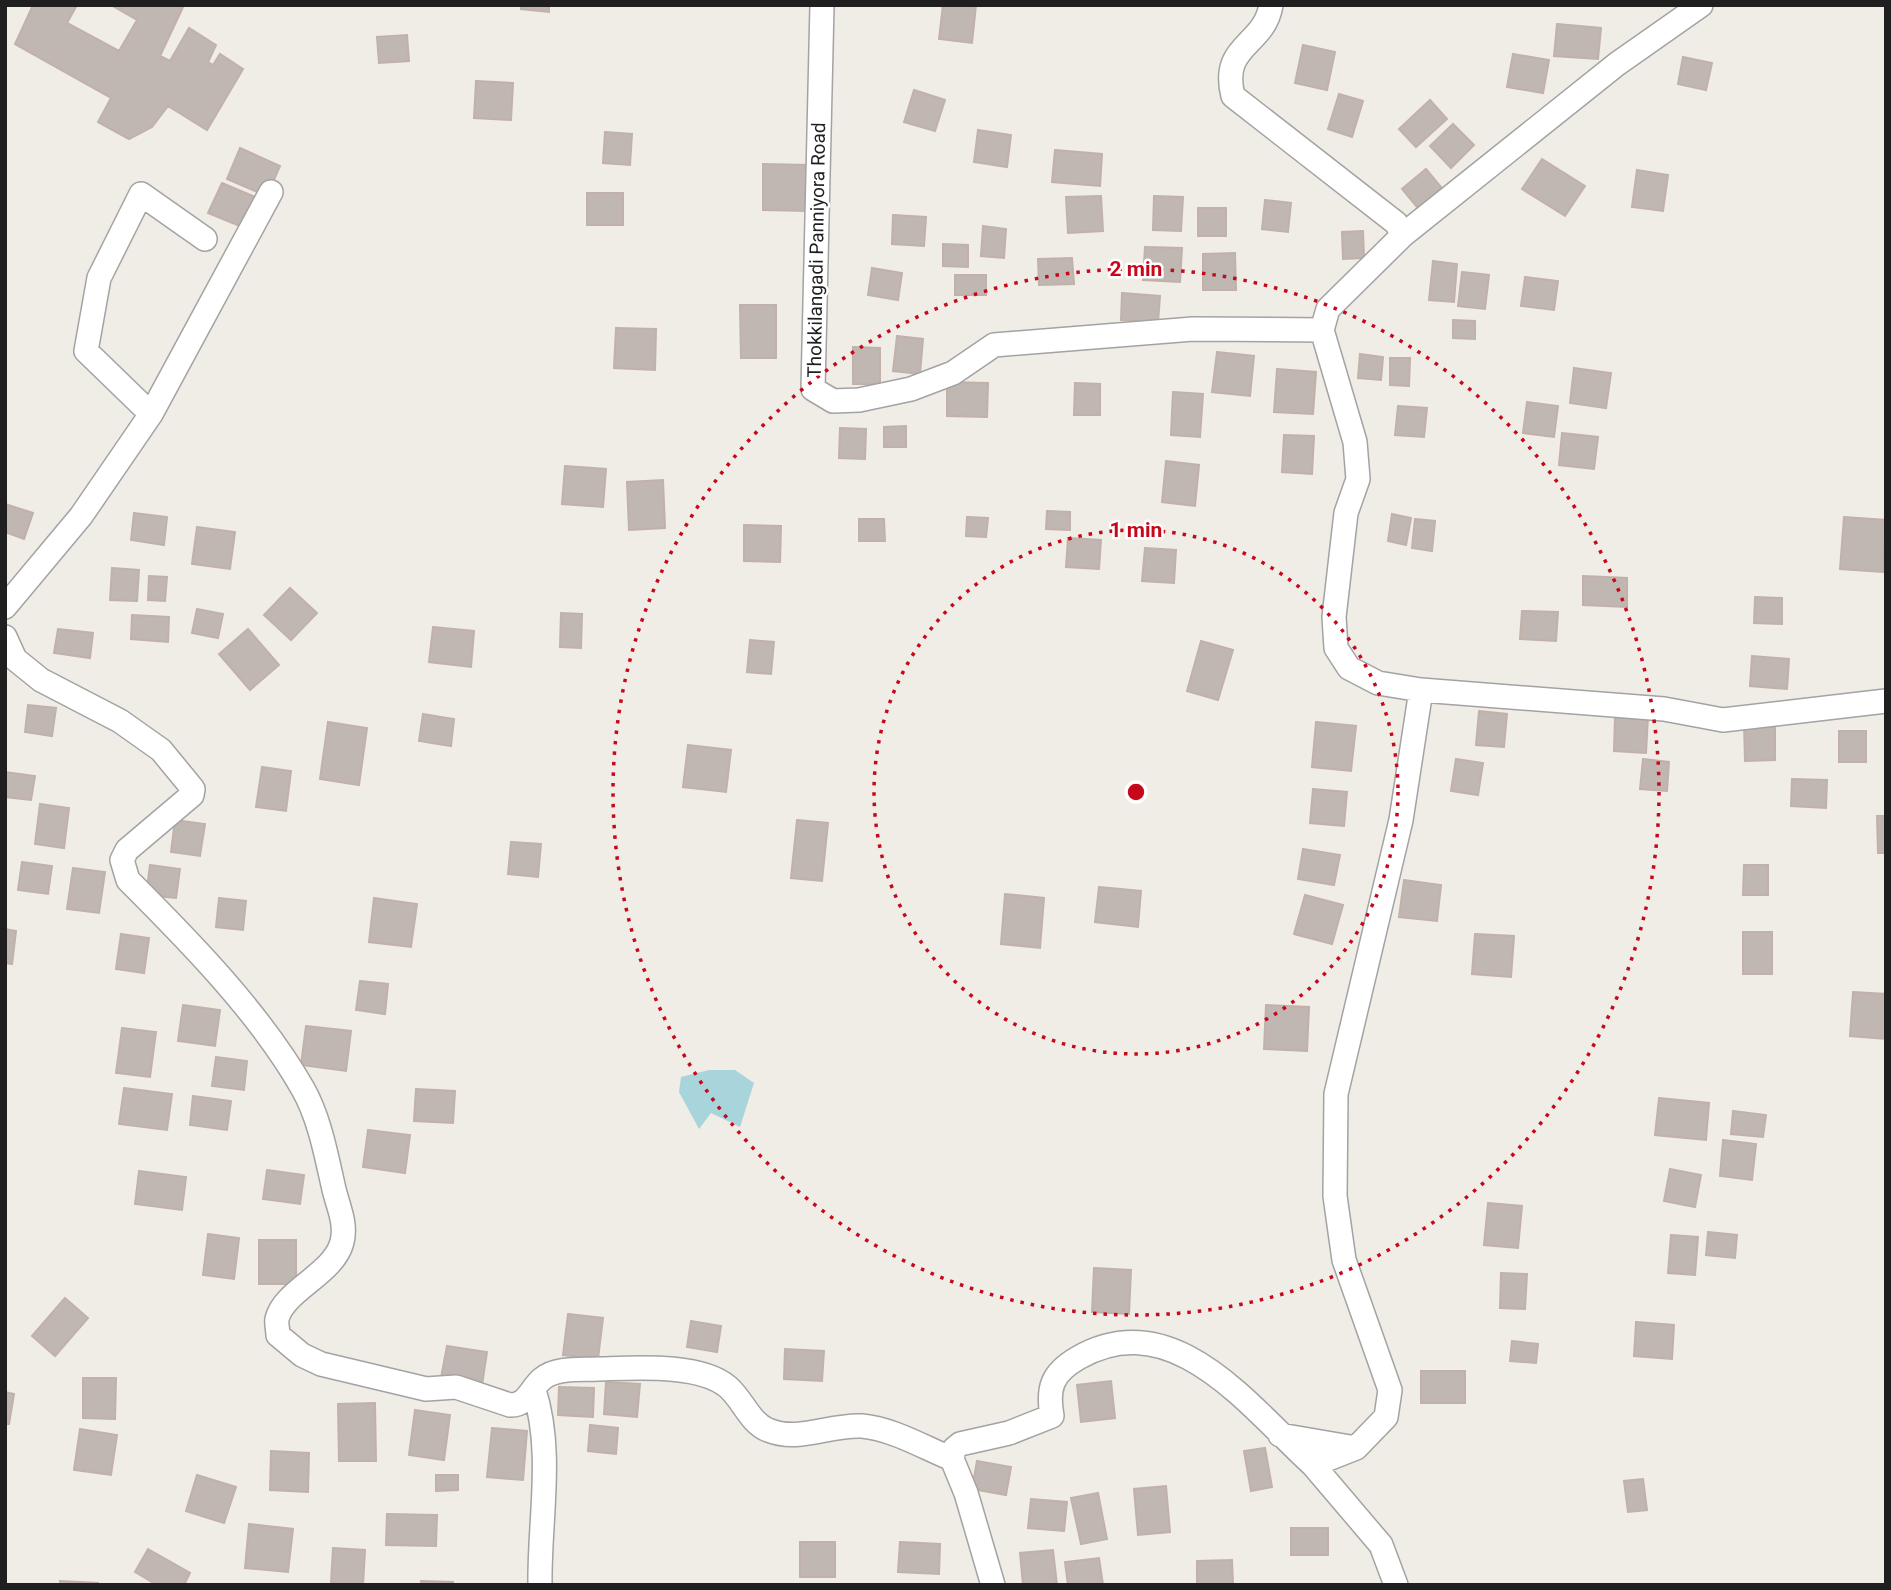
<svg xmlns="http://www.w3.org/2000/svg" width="1891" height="1590" font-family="Roboto,sans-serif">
<rect width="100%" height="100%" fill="#f0ece6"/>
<path fill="#a8d5dc" d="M 709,1070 L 735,1070 L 754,1083 L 740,1127 L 711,1113 L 699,1129 L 679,1092 L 681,1077 Z"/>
<path fill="#c0b7b3" stroke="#c1b1a9" stroke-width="2" d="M 33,5 L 77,5 L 67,23 L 119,51 L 137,20 L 111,5 L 184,5 L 160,56 L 170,61 L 189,28 L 216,45 L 208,62 L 213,65 L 220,54 L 243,69 L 207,130 L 168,106 L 152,127 L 129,139 L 98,122 L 111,98 L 15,44 Z
M 521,5 L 549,5 L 549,12 L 521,9 Z
M 943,5 L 976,5 L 972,43 L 939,39 Z
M 1557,24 L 1601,28 L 1598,59 L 1554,56 Z
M 407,35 L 409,61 L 379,63 L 377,37 Z
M 1303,45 L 1335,52 L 1327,90 L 1295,83 Z
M 1513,54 L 1549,60 L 1543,93 L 1507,87 Z
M 1683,57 L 1712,63 L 1706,90 L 1678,84 Z
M 476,81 L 513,83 L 511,120 L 474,118 Z
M 914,90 L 945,100 L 935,131 L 904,122 Z
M 1339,94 L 1363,101 L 1352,137 L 1328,129 Z
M 1430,100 L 1447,119 L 1416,147 L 1399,129 Z
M 1453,124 L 1474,145 L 1451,168 L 1430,146 Z
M 978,130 L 1011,135 L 1007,167 L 974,162 Z
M 605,132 L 632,134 L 630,165 L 603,163 Z
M 240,148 L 280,166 L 267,196 L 227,179 Z
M 1055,150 L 1102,154 L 1100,186 L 1052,182 Z
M 1542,159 L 1585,186 L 1565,216 L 1522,189 Z
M 763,164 L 808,165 L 808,211 L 763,210 Z
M 1426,169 L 1446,193 L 1422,213 L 1402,189 Z
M 1637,170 L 1668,175 L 1663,211 L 1632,207 Z
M 222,183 L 255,197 L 242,227 L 208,213 Z
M 587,193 L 623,193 L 623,225 L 587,225 Z
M 1101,196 L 1103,231 L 1068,233 L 1066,197 Z
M 1154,196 L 1183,197 L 1181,231 L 1153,230 Z
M 1265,200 L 1291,203 L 1288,232 L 1262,229 Z
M 1198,208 L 1226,208 L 1226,236 L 1198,236 Z
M 893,215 L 926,217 L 924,246 L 892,244 Z
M 983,226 L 1006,229 L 1004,258 L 981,256 Z
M 1363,231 L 1364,258 L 1343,259 L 1342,232 Z
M 943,244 L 968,245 L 968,267 L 943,266 Z
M 1145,247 L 1182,248 L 1180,282 L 1143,280 Z
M 1235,253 L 1236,290 L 1203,290 L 1203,254 Z
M 1072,258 L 1074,284 L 1039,285 L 1038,259 Z
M 1433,261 L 1457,264 L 1454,302 L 1429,300 Z
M 872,268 L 902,273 L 898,300 L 868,295 Z
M 1462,272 L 1489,275 L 1485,309 L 1458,306 Z
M 955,275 L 986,275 L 986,295 L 955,295 Z
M 1525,277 L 1558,281 L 1554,310 L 1521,306 Z
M 1122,293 L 1160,296 L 1158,322 L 1121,320 Z
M 740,305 L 776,305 L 776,358 L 741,358 Z
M 1453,320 L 1475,321 L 1475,339 L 1453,338 Z
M 616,328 L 656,329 L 655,370 L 614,368 Z
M 897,336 L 923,339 L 920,374 L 893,371 Z
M 853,347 L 880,348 L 880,384 L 853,384 Z
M 1217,352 L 1254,356 L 1250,396 L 1212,392 Z
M 1360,354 L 1383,357 L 1381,380 L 1358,378 Z
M 1390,358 L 1410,358 L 1409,386 L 1390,385 Z
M 1574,368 L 1611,373 L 1606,408 L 1570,403 Z
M 1277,369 L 1316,372 L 1313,414 L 1274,412 Z
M 947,382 L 988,383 L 987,417 L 947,416 Z
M 1075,383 L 1100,384 L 1100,415 L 1074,415 Z
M 1173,392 L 1203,394 L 1200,437 L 1171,435 Z
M 1527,402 L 1558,406 L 1554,437 L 1523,433 Z
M 1398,406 L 1427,408 L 1424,437 L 1395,435 Z
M 906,426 L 906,447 L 884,447 L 884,427 Z
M 840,428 L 866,429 L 865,459 L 839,458 Z
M 1562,433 L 1598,437 L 1594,469 L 1559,465 Z
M 1284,435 L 1314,436 L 1312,474 L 1282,472 Z
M 1166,461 L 1199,465 L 1195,506 L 1162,502 Z
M 565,466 L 606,469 L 603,507 L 562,504 Z
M 663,480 L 665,528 L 629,530 L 627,482 Z
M 5,504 L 33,513 L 24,539 L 5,532 Z
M 1047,511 L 1070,512 L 1070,530 L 1046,529 Z
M 134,513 L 167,517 L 164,545 L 131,540 Z
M 1392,514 L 1411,518 L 1406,545 L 1388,541 Z
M 967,517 L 988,518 L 986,537 L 966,536 Z
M 1844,517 L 1886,520 L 1883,572 L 1840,569 Z
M 859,519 L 884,519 L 885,541 L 859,541 Z
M 1415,519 L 1435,521 L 1432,551 L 1412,548 Z
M 744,525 L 781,526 L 780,562 L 744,561 Z
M 197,527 L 235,532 L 230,569 L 192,564 Z
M 1068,538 L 1101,540 L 1099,569 L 1066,567 Z
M 1145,548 L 1176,550 L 1174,583 L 1142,581 Z
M 112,568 L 139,570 L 137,601 L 110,600 Z
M 149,576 L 167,577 L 165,601 L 148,600 Z
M 1583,576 L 1627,578 L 1627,607 L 1583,605 Z
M 290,588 L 317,613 L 291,640 L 264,615 Z
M 1755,597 L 1782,598 L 1782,624 L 1754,623 Z
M 197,609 L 223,614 L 218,638 L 192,633 Z
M 1522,611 L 1558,612 L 1556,641 L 1520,639 Z
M 561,613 L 582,614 L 581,648 L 560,647 Z
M 132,615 L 169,617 L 168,642 L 131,639 Z
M 433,627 L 474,631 L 471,667 L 429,662 Z
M 58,629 L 93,633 L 90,658 L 54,653 Z
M 248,629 L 279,665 L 250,690 L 219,654 Z
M 750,640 L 774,642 L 771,674 L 747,672 Z
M 1201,641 L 1233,650 L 1218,700 L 1187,691 Z
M 1752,656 L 1789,659 L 1787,689 L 1750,686 Z
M 28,705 L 56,708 L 52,736 L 25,732 Z
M 1479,711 L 1507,714 L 1504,747 L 1476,745 Z
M 423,714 L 454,719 L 451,746 L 419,741 Z
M 1615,716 L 1648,717 L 1646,753 L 1614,751 Z
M 1775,721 L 1775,760 L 1745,761 L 1744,722 Z
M 328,722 L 367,728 L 359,785 L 320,779 Z
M 1316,722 L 1356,726 L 1351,771 L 1312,767 Z
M 1839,731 L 1866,731 L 1866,762 L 1839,762 Z
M 688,745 L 731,750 L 726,792 L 683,787 Z
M 1456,759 L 1483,763 L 1478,795 L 1451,791 Z
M 1643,759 L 1669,762 L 1667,791 L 1640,789 Z
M 262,767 L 291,771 L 286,811 L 256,807 Z
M 5,772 L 35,776 L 31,800 L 5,797 Z
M 1792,779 L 1827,780 L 1826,808 L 1791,806 Z
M 1313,789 L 1347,792 L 1344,826 L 1310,823 Z
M 40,804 L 69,808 L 64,848 L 35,844 Z
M 1877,816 L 1886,816 L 1886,853 L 1878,853 Z
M 175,820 L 205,824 L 200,856 L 171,852 Z
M 797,820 L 828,823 L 822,881 L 791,878 Z
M 511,842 L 541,844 L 538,877 L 508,874 Z
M 1303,849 L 1340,855 L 1334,885 L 1298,879 Z
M 22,862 L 52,866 L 48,894 L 18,890 Z
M 150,865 L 180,869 L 176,898 L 146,895 Z
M 1744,865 L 1768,865 L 1768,895 L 1743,895 Z
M 73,868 L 105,872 L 99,913 L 67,909 Z
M 1404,880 L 1441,885 L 1437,921 L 1399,917 Z
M 1099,887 L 1141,891 L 1138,927 L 1095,922 Z
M 1005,894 L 1044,898 L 1040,948 L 1001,944 Z
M 1305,895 L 1343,905 L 1332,944 L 1294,934 Z
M 219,898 L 246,901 L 243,930 L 216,927 Z
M 374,898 L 417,904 L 411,947 L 369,942 Z
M 5,929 L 16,931 L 12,964 L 5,963 Z
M 1743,932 L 1772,932 L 1772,974 L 1743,974 Z
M 121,934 L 149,938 L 144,973 L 116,969 Z
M 1475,934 L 1514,936 L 1511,977 L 1472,974 Z
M 360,981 L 388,984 L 385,1014 L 356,1010 Z
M 1853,992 L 1886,994 L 1886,1039 L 1850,1036 Z
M 183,1005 L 220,1010 L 215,1046 L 178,1041 Z
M 1266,1005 L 1309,1007 L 1307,1051 L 1264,1049 Z
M 306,1026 L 351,1031 L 346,1071 L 301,1065 Z
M 122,1028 L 156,1032 L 150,1077 L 116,1073 Z
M 216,1057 L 247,1061 L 244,1090 L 212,1086 Z
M 124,1088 L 172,1094 L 167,1130 L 119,1124 Z
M 416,1089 L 455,1091 L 453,1123 L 414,1121 Z
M 193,1096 L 231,1101 L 227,1130 L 190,1125 Z
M 1659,1098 L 1709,1103 L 1706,1140 L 1655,1135 Z
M 1733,1111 L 1766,1115 L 1763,1137 L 1731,1134 Z
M 368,1130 L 410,1135 L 405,1173 L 363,1167 Z
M 1723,1140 L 1756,1144 L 1752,1180 L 1720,1176 Z
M 1670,1169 L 1701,1175 L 1695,1207 L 1664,1201 Z
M 267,1170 L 304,1175 L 300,1204 L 263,1199 Z
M 139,1171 L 186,1177 L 182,1210 L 135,1204 Z
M 1488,1203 L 1522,1206 L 1518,1248 L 1484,1245 Z
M 1708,1232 L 1737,1235 L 1735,1258 L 1706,1255 Z
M 208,1234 L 239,1238 L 234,1279 L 203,1275 Z
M 1671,1235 L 1698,1237 L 1695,1275 L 1668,1273 Z
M 259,1240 L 296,1240 L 296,1284 L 259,1284 Z
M 1094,1268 L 1131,1270 L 1129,1314 L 1092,1312 Z
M 1501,1273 L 1527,1274 L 1525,1309 L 1500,1308 Z
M 65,1298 L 88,1318 L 55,1356 L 32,1336 Z
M 568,1314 L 603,1318 L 598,1359 L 563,1355 Z
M 691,1321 L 721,1326 L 717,1352 L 687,1347 Z
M 1636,1322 L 1674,1325 L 1672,1359 L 1634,1356 Z
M 1512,1341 L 1538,1344 L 1536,1363 L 1510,1361 Z
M 447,1346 L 487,1352 L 482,1385 L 441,1378 Z
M 785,1349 L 824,1351 L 822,1381 L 784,1379 Z
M 1421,1371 L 1465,1371 L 1465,1403 L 1421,1403 Z
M 83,1378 L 116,1378 L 115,1419 L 83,1418 Z
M 1111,1381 L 1115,1418 L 1081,1422 L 1077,1385 Z
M 606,1382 L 640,1384 L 637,1417 L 604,1414 Z
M 559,1387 L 594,1388 L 593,1417 L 558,1415 Z
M 5,1392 L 14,1394 L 9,1424 L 5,1424 Z
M 375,1403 L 376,1461 L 339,1461 L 338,1404 Z
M 415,1410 L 450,1415 L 444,1460 L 409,1455 Z
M 590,1425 L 618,1428 L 616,1454 L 588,1451 Z
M 492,1428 L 527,1431 L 523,1480 L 487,1477 Z
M 80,1429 L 117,1435 L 111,1475 L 74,1470 Z
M 1265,1448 L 1272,1487 L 1251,1491 L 1244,1451 Z
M 271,1451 L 309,1453 L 308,1492 L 270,1490 Z
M 977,1461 L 1011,1467 L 1006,1495 L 972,1489 Z
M 197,1475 L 236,1487 L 224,1523 L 186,1511 Z
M 436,1475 L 458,1475 L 458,1490 L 436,1491 Z
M 1643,1479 L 1647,1510 L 1628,1512 L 1624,1481 Z
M 1166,1486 L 1170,1532 L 1138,1535 L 1134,1489 Z
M 1098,1493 L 1107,1539 L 1081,1544 L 1071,1498 Z
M 1031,1499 L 1067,1502 L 1064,1531 L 1028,1528 Z
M 387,1514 L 437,1515 L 436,1546 L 386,1545 Z
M 249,1524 L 293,1529 L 288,1572 L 245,1568 Z
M 1291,1528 L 1328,1528 L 1328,1555 L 1291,1555 Z
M 800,1542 L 835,1542 L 835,1577 L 800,1577 Z
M 900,1542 L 940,1544 L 939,1574 L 898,1572 Z
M 333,1548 L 365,1550 L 363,1585 L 331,1583 Z
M 148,1549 L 190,1573 L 184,1585 L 157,1585 L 135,1572 Z
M 1053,1550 L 1057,1585 L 1023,1585 L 1020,1553 Z
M 1099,1558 L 1103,1585 L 1068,1585 L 1065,1562 Z
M 1232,1560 L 1233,1585 L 1197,1585 L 1197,1561 Z
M 60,1581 L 98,1583 L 98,1585 L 60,1585 Z
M 421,1581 L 453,1582 L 453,1585 L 421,1585 Z"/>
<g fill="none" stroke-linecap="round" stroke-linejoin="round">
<g stroke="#a3a3a3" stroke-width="26">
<path id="minor" d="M 822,5 L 813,389 L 833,401 L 859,400 L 911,389 L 953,373 L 994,345 L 1193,329 L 1322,330
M 1271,5 C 1264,47 1220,44 1233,96 L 1396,223 L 1403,235 L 1328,309 L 1322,330 L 1355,442 L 1358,479 L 1346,513 L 1334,617 L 1336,648 L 1349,668 L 1378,683 L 1421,690 L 1401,820 L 1336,1094 L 1335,1196 L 1344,1260 L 1390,1390 L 1386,1417 L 1356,1448 L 1313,1465 L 1381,1545 L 1396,1585
M 1403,235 L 1617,64 L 1701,5
M 151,414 L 86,351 L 99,278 L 141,194 L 205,239
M 5,607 L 81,516 L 151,414 L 271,192
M 5,637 L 15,659 L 41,680 L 120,721 L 161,750 L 193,789 L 192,795 L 127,850 L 122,860 L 128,880 C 189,941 260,1013 303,1089 C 319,1117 326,1154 333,1185 C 337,1205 347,1222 342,1242 C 334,1274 284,1290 277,1319 C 276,1323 278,1330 278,1335 L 302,1355 L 321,1364 L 426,1389 L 456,1387 L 510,1405 C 527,1406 531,1388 542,1379 C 556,1367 581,1370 598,1369 C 635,1368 700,1363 728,1387 C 743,1400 750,1423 768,1430 C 799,1443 830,1424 862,1426 C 893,1429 923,1447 952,1459 L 954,1449 L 960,1444 L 1009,1433 L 1052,1416 C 1047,1388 1052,1373 1078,1358 C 1174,1303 1250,1408 1313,1465
M 1421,690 L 1664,709 L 1723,720 L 1886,701
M 534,1390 C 554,1453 539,1520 540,1585
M 1280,1435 L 1356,1448
M 952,1459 L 966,1493 L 993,1585"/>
</g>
<use href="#minor" stroke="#fff" stroke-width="23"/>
</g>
<g fill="none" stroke="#c7081b" stroke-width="3.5" stroke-dasharray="3.5 7">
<circle cx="1136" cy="792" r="262"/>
<circle cx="1136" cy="792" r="523"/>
</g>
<g text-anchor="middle" stroke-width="5" stroke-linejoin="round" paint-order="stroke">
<g font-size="19" fill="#1f1f1f" stroke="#fff">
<text transform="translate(816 250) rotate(-89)" y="7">Thokkilangadi Panniyora Road</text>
</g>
</g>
<circle cx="1136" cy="792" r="10" fill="#c7081b" stroke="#fff" stroke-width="3.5"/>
<g font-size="21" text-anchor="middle" font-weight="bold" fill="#c7081b" stroke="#fff" stroke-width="5" stroke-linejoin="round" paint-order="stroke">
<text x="1136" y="276">2 min</text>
<text x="1136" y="537">1 min</text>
</g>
<rect width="1891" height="1590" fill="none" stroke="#1f1f1f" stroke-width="14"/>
</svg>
